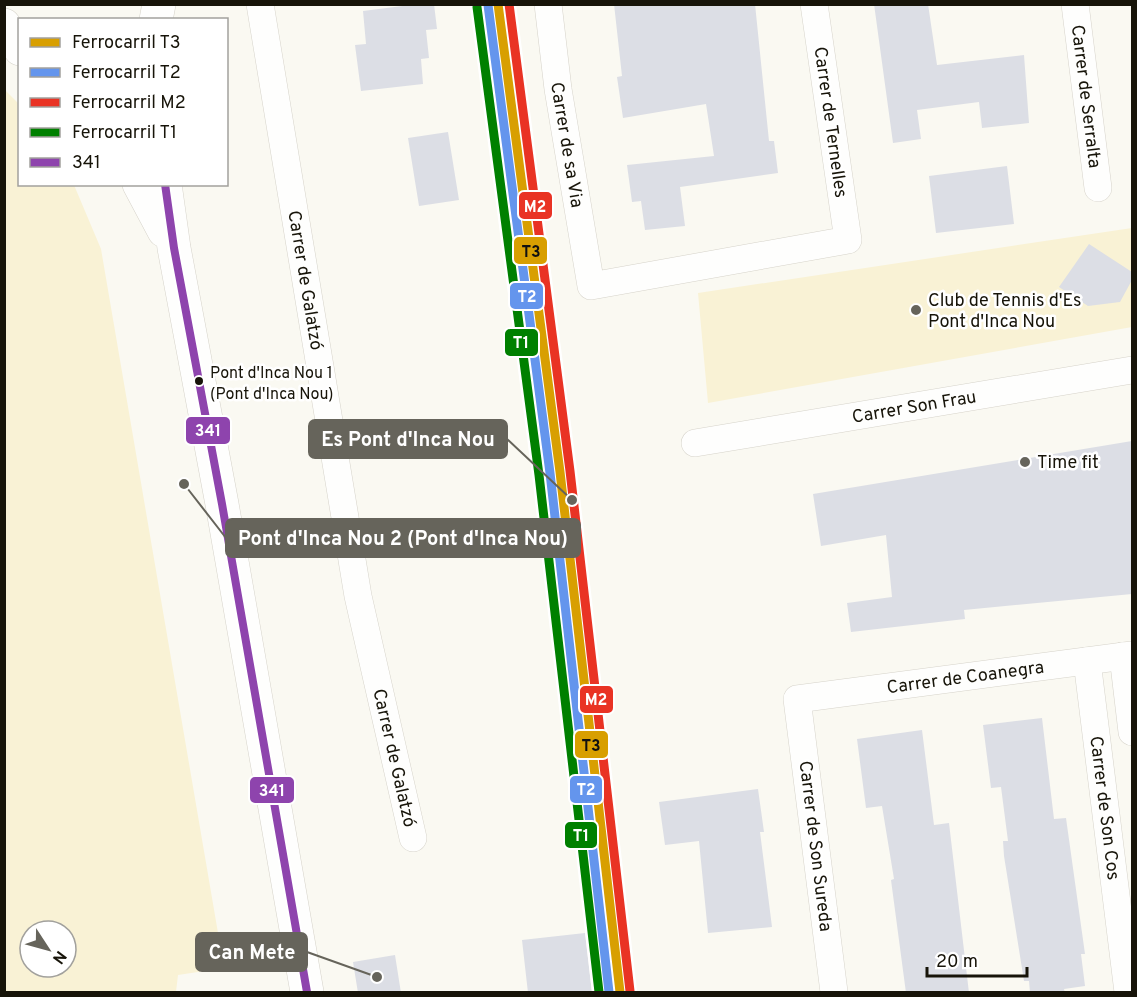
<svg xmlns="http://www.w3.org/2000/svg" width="1137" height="997" font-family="Overpass,sans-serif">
<rect width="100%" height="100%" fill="#faf9f2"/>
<path fill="#f9f2d5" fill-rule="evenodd" d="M 5,90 L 19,104 L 20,184 L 74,185 L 101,249 L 224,968 L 178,975 L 176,992 L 5,992 ZM 30,931 L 66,931 L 66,967 L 30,967 Z
M 1132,228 L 1132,327 L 708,403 L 698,293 Z"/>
<path fill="#dcdee5" d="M 418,4 L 434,4 L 437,29 L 426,30 L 429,58 L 421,59 L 423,84 L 361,91 L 355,45 L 366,44 L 363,11 Z
M 614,4 L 755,4 L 769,141 L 774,141 L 778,173 L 680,187 L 685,226 L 645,230 L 641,201 L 632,202 L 627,165 L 714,156 L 706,104 L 623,118 L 617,77 L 622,76 Z
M 874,4 L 928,4 L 937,65 L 1024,55 L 1029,123 L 982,128 L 979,102 L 917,110 L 921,139 L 893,143 Z
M 448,132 L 459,200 L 419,206 L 408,138 Z
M 1007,166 L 1014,224 L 936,233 L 929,176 Z
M 1089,244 L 1132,272 L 1132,280 L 1120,302 L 1088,306 L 1059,287 Z
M 1132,441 L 1132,594 L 964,610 L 965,619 L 851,632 L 847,603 L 892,597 L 886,535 L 821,546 L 813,494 Z
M 1042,718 L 1054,819 L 1066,818 L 1085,954 L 1081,954 L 1085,986 L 1064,989 L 1065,993 L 1030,993 L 1029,981 L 1024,981 L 1004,856 L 1003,841 L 1008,841 L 1001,787 L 991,788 L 983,725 Z
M 922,730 L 934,825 L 949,823 L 969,993 L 906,993 L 891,880 L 894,879 L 882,806 L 866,808 L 857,739 Z
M 758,789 L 764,832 L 760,832 L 772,927 L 708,933 L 699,841 L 665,845 L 659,802 Z
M 585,933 L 592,993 L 528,993 L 522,940 Z
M 395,955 L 401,993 L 358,993 L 353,962 Z"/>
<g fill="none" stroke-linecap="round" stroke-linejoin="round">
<g stroke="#d6d3ca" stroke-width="28">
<g id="minor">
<path id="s1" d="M 260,4 L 358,596 L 413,838"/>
<path id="s2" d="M 548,4 L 558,89 L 591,286 L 848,240 L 814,4"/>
<path id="s3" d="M 1075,4 L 1098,188"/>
<path id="s4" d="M 695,443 L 1132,370"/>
<path d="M 1123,656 L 1132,732"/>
<path id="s5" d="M 1087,661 L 1128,992"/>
<path id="s6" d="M 834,992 L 797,699 L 1132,655"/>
</g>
</g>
<g stroke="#d6d3ca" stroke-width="34">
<path id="primary" d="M 156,20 L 159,4
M 4,25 L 20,49
M 139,184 L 164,231
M 165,184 L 174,248 L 222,504 L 307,992"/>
</g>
<use href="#minor" stroke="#fefefd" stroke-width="27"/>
<use href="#primary" stroke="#fefefd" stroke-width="33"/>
<g stroke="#fff" stroke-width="12">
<path id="bus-1" d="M 165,184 L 174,248 L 222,504 L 307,992"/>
</g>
<use href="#bus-1" stroke="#8e44ad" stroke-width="8"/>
<g stroke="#fff" stroke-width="14">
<path id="rail-1" d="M 498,4 L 560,472 L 620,992"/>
</g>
<g stroke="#fff" stroke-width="14">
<path id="rail-2" d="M 488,5 L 550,473 L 609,992"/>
</g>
<g stroke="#fff" stroke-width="14">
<path id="rail-3" d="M 509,4 L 570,471 L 630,991"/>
</g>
<g stroke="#fff" stroke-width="14">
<path id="rail-4" d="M 477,7 L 539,475 L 599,992"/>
</g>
<use href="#rail-1" stroke="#d89f01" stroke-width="9"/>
<use href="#rail-2" stroke="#6495ed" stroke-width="9"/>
<use href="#rail-3" stroke="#e93324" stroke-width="9"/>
<use href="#rail-4" stroke="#008000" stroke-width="9"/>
</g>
<g fill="#66645b" stroke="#fff" stroke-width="2">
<circle cx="916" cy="310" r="6"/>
<circle cx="1025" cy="462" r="6"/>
</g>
<circle fill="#171409" stroke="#fff" stroke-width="2" cx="199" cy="381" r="5"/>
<g text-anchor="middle" stroke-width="5" stroke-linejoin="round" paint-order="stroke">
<g font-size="16" fill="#171409" stroke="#fff" text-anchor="start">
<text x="210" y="378">Pont d'Inca Nou 1<tspan x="210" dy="21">(Pont d'Inca Nou)</tspan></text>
</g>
<g font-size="18" fill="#171409" stroke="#fff">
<text dy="6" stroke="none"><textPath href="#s3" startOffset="93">Carrer de Serralta</textPath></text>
<text transform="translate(831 122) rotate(82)" y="6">Carrer de Ternelles</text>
<text dy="6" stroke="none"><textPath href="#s2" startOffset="142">Carrer de sa Via</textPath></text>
<text dy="6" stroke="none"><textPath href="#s1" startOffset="280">Carrer de Galatzó</textPath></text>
<text dy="6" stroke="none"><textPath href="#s4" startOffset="222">Carrer Son Frau</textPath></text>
<text dy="6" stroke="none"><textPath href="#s6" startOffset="465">Carrer de Coanegra</textPath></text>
<text dy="6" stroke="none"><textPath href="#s1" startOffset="766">Carrer de Galatzó</textPath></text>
<text dy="6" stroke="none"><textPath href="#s5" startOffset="148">Carrer de Son Cos</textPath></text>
<text transform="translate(816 846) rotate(83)" y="6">Carrer de Son Sureda</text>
</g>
<g font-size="18" fill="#171409" stroke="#fff" text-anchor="start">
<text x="928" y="306">Club de Tennis d'Es<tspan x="928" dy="21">Pont d'Inca Nou</tspan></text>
<text x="1037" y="468">Time fit</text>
</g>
</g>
<path fill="none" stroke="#66645b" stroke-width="2" d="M572 500L507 439M184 484L226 538M377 977L307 952"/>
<g fill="#66645b" stroke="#fff" stroke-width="2">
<circle cx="572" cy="500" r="6"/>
<circle cx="184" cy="484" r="6"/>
<circle cx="377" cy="977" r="6"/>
</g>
<g fill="#66645b" stroke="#66645b" stroke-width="2">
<rect x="309" y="420" width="198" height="38" rx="6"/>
<rect x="226" y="519" width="354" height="38" rx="6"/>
<rect x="196" y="933" width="111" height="38" rx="6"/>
</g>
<g font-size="20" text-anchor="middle" font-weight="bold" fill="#fff">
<text x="408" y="446">Es Pont d'Inca Nou</text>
<text x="403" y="545">Pont d'Inca Nou 2 (Pont d'Inca Nou)</text>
<text x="252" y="959">Can Mete</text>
</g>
<g stroke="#fff" stroke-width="2">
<rect x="518" y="191" width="35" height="29" rx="6" fill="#e93324"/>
<rect x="513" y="236" width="35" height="29" rx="6" fill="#d89f01"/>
<rect x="509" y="282" width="35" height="28" rx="6" fill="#6495ed"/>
<rect x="504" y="328" width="35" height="29" rx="6" fill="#008000"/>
<rect x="185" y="416" width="46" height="29" rx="6" fill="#8e44ad"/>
<rect x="579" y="685" width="35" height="29" rx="6" fill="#e93324"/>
<rect x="574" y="730" width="35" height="29" rx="6" fill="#d89f01"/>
<rect x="569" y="775" width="34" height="29" rx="6" fill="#6495ed"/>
<rect x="249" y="776" width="46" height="28" rx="6" fill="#8e44ad"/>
<rect x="564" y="821" width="34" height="28" rx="6" fill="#008000"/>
</g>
<g font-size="16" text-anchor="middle" font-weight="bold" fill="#fff">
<text x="535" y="212">M2</text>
<text x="527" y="302">T2</text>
<text x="521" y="348">T1</text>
<text x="208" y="436">341</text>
<text x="596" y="705">M2</text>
<text x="586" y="795">T2</text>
<text x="272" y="796">341</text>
<text x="581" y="841">T1</text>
</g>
<g font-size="16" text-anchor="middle" font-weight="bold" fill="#111">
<text x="531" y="257">T3</text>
<text x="591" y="751">T3</text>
</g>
<rect width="1137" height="997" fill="none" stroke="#171409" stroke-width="12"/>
<rect x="18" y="18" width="210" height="168" fill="#ffffff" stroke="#a2a19d" stroke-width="1.5"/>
<rect x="30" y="38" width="30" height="9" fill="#d89f01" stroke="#a2a19d" stroke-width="1.5"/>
<text x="72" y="48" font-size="18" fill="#171409">Ferrocarril T3</text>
<rect x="30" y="68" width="30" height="9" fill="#6495ed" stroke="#a2a19d" stroke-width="1.5"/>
<text x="72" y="78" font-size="18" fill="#171409">Ferrocarril T2</text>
<rect x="30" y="98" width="30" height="9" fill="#e93324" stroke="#a2a19d" stroke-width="1.5"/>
<text x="72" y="108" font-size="18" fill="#171409">Ferrocarril M2</text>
<rect x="30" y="128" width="30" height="9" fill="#008000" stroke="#a2a19d" stroke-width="1.5"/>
<text x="72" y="138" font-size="18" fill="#171409">Ferrocarril T1</text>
<rect x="30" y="158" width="30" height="9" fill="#8e44ad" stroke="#a2a19d" stroke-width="1.5"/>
<text x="72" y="168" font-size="18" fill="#171409">341</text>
<g transform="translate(48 949) rotate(126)"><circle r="28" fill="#ffffff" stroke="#a2a19d" stroke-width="1.5"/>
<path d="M0-4.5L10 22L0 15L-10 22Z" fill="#66645b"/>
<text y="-9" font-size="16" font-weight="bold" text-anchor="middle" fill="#171409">N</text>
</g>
<path d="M927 967v9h100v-9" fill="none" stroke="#171409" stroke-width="3"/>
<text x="936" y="967" font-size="18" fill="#171409" stroke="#ffffff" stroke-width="4.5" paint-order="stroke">20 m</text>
</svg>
